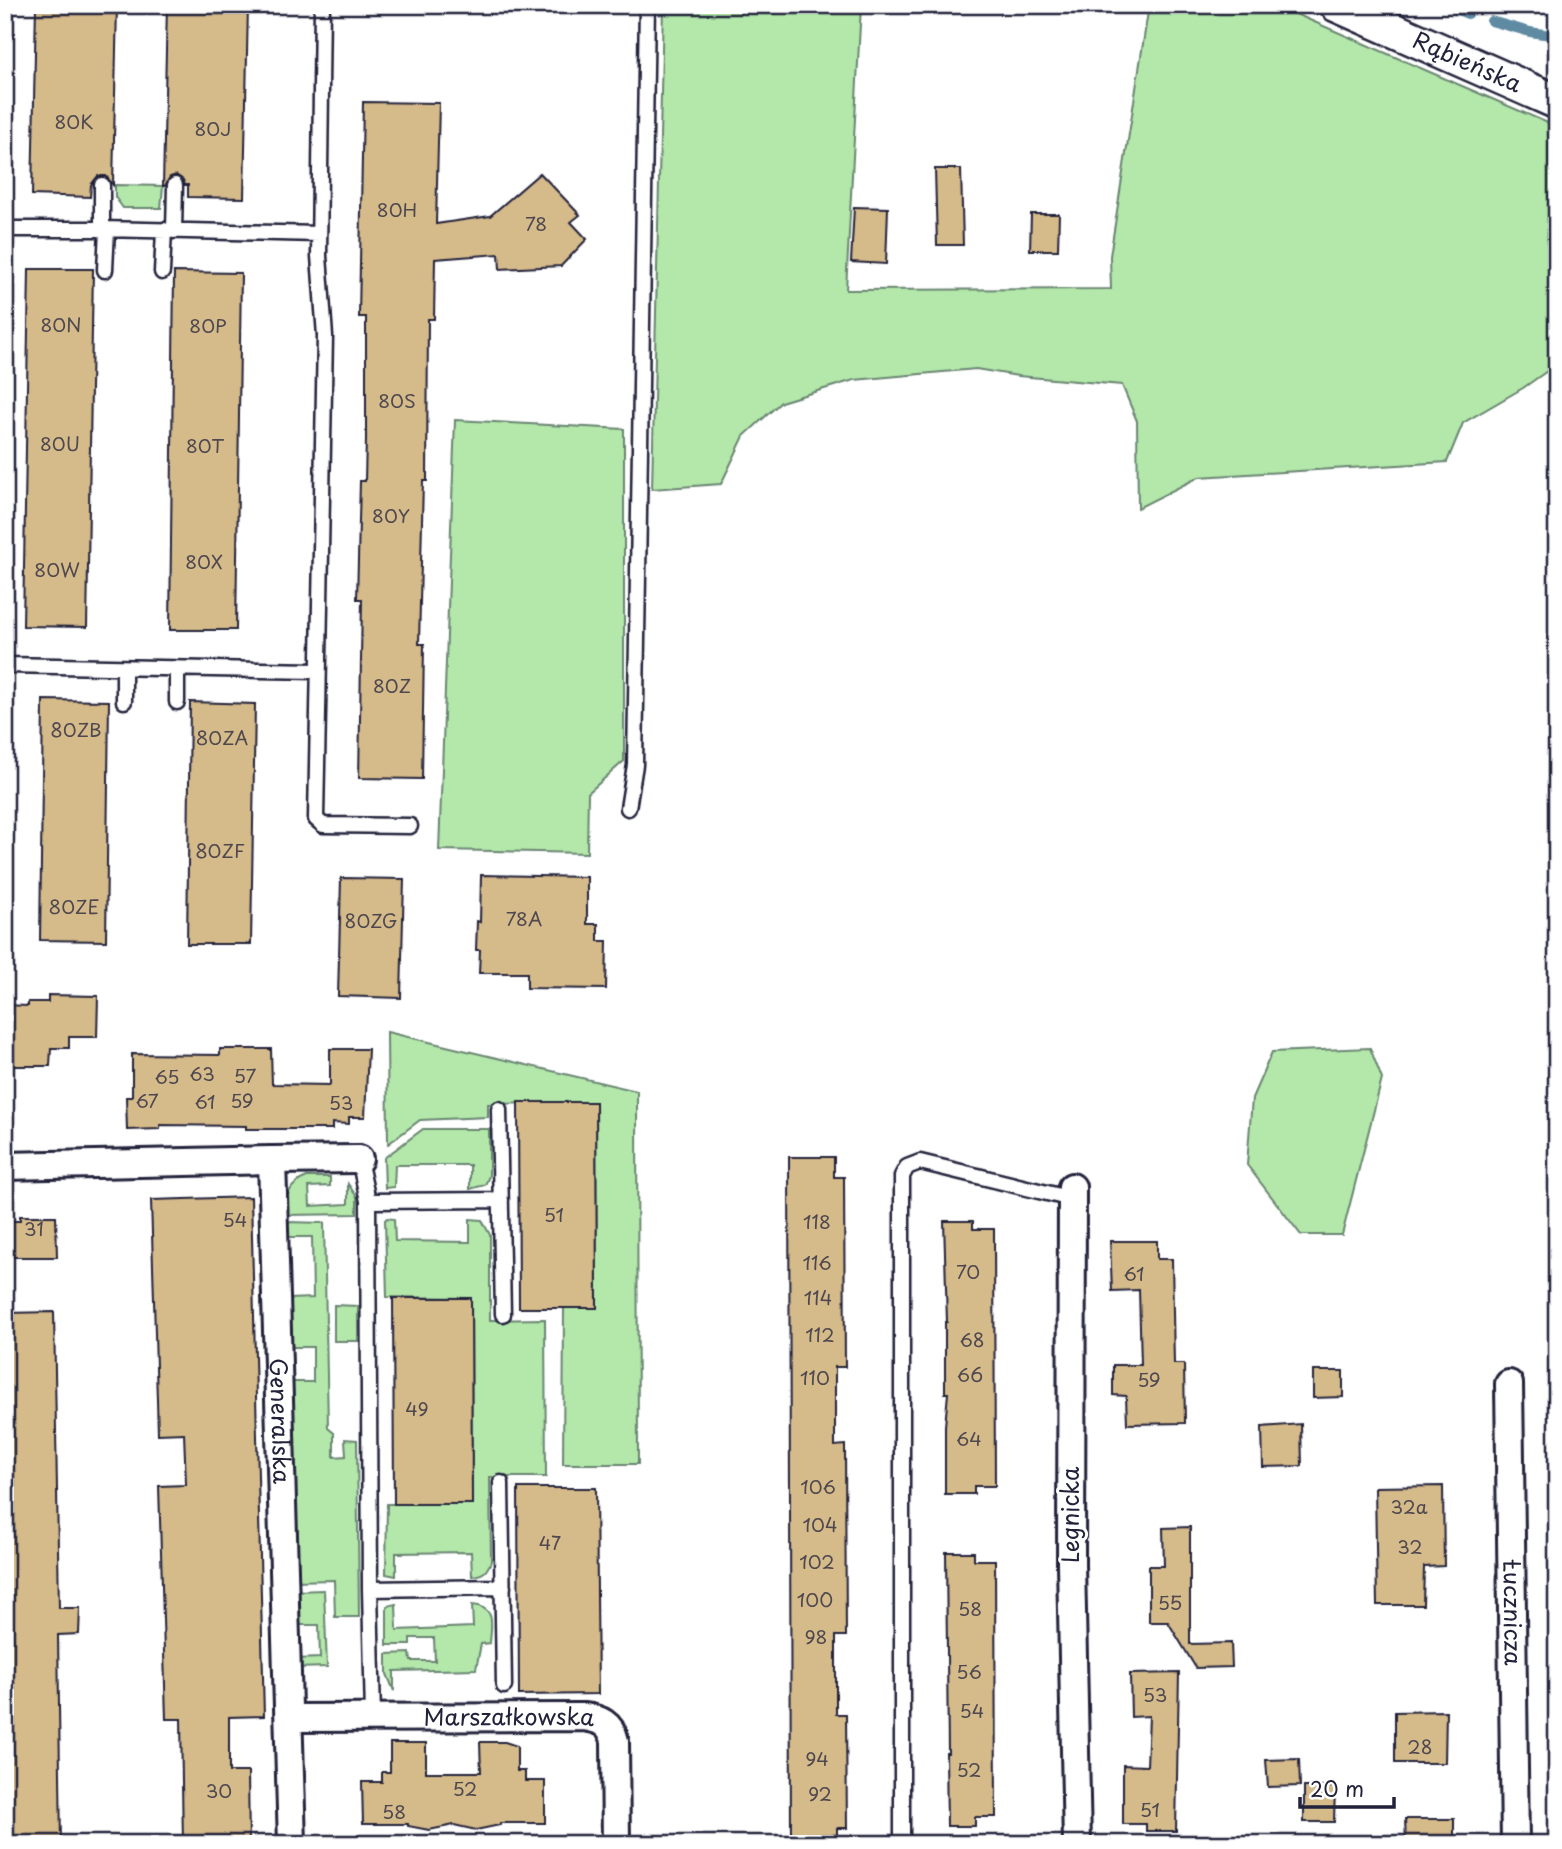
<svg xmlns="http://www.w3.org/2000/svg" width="1562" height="1849" font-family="'Playpen Sans',sans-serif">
<rect width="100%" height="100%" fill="#fff"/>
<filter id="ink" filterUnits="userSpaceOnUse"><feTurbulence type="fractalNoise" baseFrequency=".0143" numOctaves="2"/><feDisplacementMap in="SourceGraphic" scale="14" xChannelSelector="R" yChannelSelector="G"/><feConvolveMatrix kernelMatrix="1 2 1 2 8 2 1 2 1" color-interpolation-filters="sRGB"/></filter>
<g filter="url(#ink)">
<path fill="#b3e8aa" stroke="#6a8572" stroke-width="2" d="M 663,5 L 861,5 L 846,290 L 1111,289 L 1110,256 L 1149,5 L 1275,5 L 1557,127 L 1557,364 L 1523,388 L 1463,423 L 1447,462 L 1199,477 L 1138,508 L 1137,421 L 1122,385 L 1018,376 L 976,369 L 854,380 L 781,402 L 744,436 L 721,484 L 652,489 Z
M 115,185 L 163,186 L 161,208 L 123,208 L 115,197 Z
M 455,420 L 624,429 L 624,761 L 588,793 L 587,853 L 439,850 Z
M 387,1032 L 637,1091 L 638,1464 L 563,1464 L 564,1308 L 597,1308 L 596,1102 L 488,1104 L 488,1117 L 420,1120 L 388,1144 Z
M 1370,1048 L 1382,1079 L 1342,1235 L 1301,1235 L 1247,1165 L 1252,1098 L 1272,1052 Z
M 423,1129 L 489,1129 L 489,1176 L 485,1185 L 470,1189 L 470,1165 L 395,1165 L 394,1187 L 385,1188 L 384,1158 Z
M 307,1177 L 330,1177 L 330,1186 L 309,1187 L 310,1206 L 348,1204 L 348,1184 L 357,1197 L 357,1214 L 286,1215 C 285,1196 289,1184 307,1177 Z
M 387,1218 L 394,1219 L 395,1241 L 470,1242 L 470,1219 L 482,1220 L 490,1235 L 490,1320 L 545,1319 L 546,1477 L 490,1477 L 491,1561 C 487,1572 483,1575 472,1576 L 471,1552 L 396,1553 L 396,1576 L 386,1574 L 387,1504 L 472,1503 L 471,1298 L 387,1297 L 385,1220 Z
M 286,1222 L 324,1223 L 328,1428 L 334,1433 L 334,1457 L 346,1456 L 345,1439 L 357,1440 L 359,1617 L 335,1617 L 334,1580 L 294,1581 L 290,1382 L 313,1382 L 313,1347 L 289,1347 L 288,1299 L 313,1298 L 312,1237 L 286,1237 Z
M 334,1305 L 358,1306 L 358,1341 L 334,1341 Z
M 324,1590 L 327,1667 L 296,1668 L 296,1659 L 320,1658 L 319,1625 L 295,1625 L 294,1591 Z
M 396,1604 L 397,1630 L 473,1627 L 472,1605 C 497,1607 491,1625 490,1643 L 481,1644 L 476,1669 L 394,1671 L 394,1691 L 387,1674 L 387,1654 L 410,1653 L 411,1661 L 435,1661 L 434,1638 L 410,1638 L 410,1645 L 387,1645 L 387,1606 Z"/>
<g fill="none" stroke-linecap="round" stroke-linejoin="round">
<path stroke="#5e8ba2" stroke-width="10" d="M 1446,5 L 1468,14
M 1491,21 L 1530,32 L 1557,36"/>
</g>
<path fill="#d5ba8a" stroke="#22223b" stroke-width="2" d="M 36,5 L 117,5 L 113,185 L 106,176 L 98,176 L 91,185 L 90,197 L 32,195 Z
M 167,5 L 248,5 L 244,198 L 188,197 L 188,185 L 185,185 L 183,180 L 176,175 L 170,177 L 165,186 L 163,186 Z
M 363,102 L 439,103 L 436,224 L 490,216 L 540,173 L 580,215 L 571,222 L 587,239 L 561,266 L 500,269 L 499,254 L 435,259 L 434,319 L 428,319 L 427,481 L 423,481 L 419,644 L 424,644 L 422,779 L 359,778 L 362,599 L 357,599 L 360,481 L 365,481 L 366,439 L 366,317 L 359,317 Z
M 935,169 L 961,169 L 963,245 L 937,245 Z
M 854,207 L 888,208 L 886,264 L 851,262 Z
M 1031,214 L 1059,214 L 1058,250 L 1030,250 Z
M 29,269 L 93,269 L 87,627 L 23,626 Z
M 174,272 L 241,273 L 236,630 L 170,630 Z
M 43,700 L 109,701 L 106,941 L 40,940 Z
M 190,702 L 255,704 L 251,944 L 187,944 Z
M 481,875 L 587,877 L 587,924 L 598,924 L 598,941 L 607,941 L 606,989 L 527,988 L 527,973 L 479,973 L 480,950 L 476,950 L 477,921 L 480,922 Z
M 341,878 L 404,879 L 401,998 L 338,996 Z
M 48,995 L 98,996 L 97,1037 L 69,1037 L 69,1048 L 51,1048 L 50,1066 L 5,1066 L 5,1005 L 28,1006 L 28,1002 L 48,1002 Z
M 220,1049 L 271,1049 L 272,1084 L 330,1085 L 330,1049 L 368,1049 L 365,1117 L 349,1117 L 349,1124 L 332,1123 L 332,1129 L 246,1129 L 246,1126 L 160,1125 L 160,1129 L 127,1130 L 126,1097 L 132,1097 L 132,1054 L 220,1055 Z
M 518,1102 L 596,1102 L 597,1308 L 519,1308 Z
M 789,1157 L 834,1157 L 834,1177 L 844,1177 L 845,1367 L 835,1367 L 835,1446 L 845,1445 L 846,1636 L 836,1636 L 836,1714 L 846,1714 L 847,1828 L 837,1828 L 837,1844 L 791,1844 Z
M 251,1197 L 264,1716 L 229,1717 L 229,1772 L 248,1772 L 249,1844 L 183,1844 L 181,1719 L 166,1719 L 159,1486 L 186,1485 L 184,1433 L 158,1434 L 151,1200 Z
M 20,1216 L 56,1216 L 57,1257 L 5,1257 L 5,1221 L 20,1221 Z
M 944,1221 L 973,1221 L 973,1229 L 994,1229 L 995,1486 L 974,1486 L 974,1494 L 945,1494 L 945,1426 L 948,1393 L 945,1393 L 945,1322 L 947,1322 Z
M 1110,1241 L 1157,1241 L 1157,1259 L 1172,1259 L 1174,1364 L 1184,1364 L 1185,1423 L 1127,1424 L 1126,1396 L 1113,1395 L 1113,1365 L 1141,1365 L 1139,1290 L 1112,1291 Z
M 393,1298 L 471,1298 L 472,1504 L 394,1504 Z
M 54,1312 L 59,1608 L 80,1608 L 79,1634 L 58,1635 L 61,1844 L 5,1844 L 5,1313 Z
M 1313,1371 L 1343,1371 L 1343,1397 L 1313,1398 Z
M 1301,1424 L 1302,1466 L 1263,1467 L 1262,1427 Z
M 1443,1486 L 1444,1566 L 1424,1567 L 1423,1605 L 1377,1605 L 1375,1487 Z
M 518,1488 L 596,1488 L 598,1694 L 519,1695 Z
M 1190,1527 L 1190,1644 L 1231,1643 L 1232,1667 L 1196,1668 L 1168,1622 L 1149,1622 L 1149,1566 L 1164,1566 L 1163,1528 Z
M 946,1552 L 974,1552 L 974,1560 L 995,1560 L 996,1817 L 975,1817 L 975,1826 L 947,1826 L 946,1753 L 948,1753 Z
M 1179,1673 L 1176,1831 L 1146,1831 L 1146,1824 L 1123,1824 L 1123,1765 L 1147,1766 L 1149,1716 L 1131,1717 L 1130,1674 Z
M 1446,1711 L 1445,1763 L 1395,1763 L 1395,1712 Z
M 480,1742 L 505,1742 L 517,1746 L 517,1771 L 525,1771 L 525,1781 L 545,1781 L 545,1823 L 500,1823 L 500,1825 L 476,1830 L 454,1825 L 429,1830 L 408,1826 L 408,1824 L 363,1824 L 362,1782 L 382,1782 L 382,1772 L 390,1772 L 390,1743 L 426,1743 L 426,1772 L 481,1772 Z
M 1299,1759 L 1300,1786 L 1268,1787 L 1266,1760 Z
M 1304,1787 L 1335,1787 L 1334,1822 L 1304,1822 Z
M 1405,1819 L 1454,1819 L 1454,1844 L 1406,1844 Z"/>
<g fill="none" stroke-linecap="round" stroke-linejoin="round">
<g stroke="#22223b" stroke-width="19">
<path id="service" d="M 322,5 L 319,256 L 325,336 L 316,819 L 323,825 L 410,826
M 5,229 L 102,229 L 319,234
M 102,229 L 102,185
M 174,231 L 175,185
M 105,270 L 107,229
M 162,272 L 164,230
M 5,665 L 317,671
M 124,668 L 124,701
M 177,702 L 177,669
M 628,808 L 635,765 L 647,5
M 499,1109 L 503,1314
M 359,1159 L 368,1201 L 370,1589 L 373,1718
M 368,1201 L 501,1200
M 501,1483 L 504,1686
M 370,1589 L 503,1587
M 902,1844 L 902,1176 L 907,1167 L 920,1162 L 1072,1199"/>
</g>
<g stroke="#22223b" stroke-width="32">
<g id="minor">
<path d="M 272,1160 L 359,1159"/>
<path id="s1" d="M 5,1166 L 272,1160 L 292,1844"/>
<path d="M 1072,1187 L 1071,1564 L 1077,1844"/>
<path id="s2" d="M 1509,1384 L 1515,1844"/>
<path id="s3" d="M 289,1718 L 584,1717 C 600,1719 611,1723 615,1741 L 616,1844"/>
</g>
</g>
<g stroke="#22223b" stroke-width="38">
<g id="tertiary">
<path id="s4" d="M 1337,5 L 1557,102"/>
</g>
</g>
<use href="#service" stroke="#fff" stroke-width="14"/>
<use href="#minor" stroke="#fff" stroke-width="26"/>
<use href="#tertiary" stroke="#fff" stroke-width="33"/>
</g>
</g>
<g text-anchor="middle" stroke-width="6" stroke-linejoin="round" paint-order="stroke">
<g font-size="19" fill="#4f484f">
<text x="74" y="129">80K</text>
<text x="213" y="136">80J</text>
<text x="397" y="217">80H</text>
<text x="536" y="231">78</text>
<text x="61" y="332">80N</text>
<text x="208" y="333">80P</text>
<text x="397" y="408">80S</text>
<text x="60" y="451">80U</text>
<text x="205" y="453">80T</text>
<text x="391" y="523">80Y</text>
<text x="204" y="569">80X</text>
<text x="57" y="577">80W</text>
<text x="392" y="693">80Z</text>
<text x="76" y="737">80ZB</text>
<text x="222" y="745">80ZA</text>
<text x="220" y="858">80ZF</text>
<text x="74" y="914">80ZE</text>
<text x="524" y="926">78A</text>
<text x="371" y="928">80ZG</text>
<text x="202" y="1081">63</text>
<text x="245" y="1083">57</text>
<text x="167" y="1084">65</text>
<text x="147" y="1108">67</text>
<text x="242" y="1108">59</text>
<text x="205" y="1109">61</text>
<text x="341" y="1110">53</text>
<text x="554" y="1222">51</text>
<text x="235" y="1227">54</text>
<text x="817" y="1229">118</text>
<text x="34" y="1236">31</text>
<text x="817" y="1270">116</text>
<text x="968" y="1279">70</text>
<text x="1134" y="1281">61</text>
<text x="818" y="1305">114</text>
<text x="820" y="1342">112</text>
<text x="972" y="1347">68</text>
<text x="970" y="1382">66</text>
<text x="815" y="1385">110</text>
<text x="1149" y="1387">59</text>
<text x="417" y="1416">49</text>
<text x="969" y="1446">64</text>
<text x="818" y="1494">106</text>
<text x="1409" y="1514">32a</text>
<text x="820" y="1532">104</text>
<text x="550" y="1550">47</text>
<text x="1410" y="1554">32</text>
<text x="817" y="1569">102</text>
<text x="815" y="1607">100</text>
<text x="1170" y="1610">55</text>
<text x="970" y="1616">58</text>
<text x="816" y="1644">98</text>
<text x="969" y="1679">56</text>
<text x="1155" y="1702">53</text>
<text x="972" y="1718">54</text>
<text x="1420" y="1754">28</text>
<text x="817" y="1766">94</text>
<text x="969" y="1777">52</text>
<text x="465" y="1796">52</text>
<text x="219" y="1798">30</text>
<text x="820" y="1801">92</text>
<text x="1150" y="1817">51</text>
<text x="394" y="1819">58</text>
</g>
<g font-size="23" fill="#22223b" stroke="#fff">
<text dy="8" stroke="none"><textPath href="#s4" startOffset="142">Rąbieńska</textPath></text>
<text dy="8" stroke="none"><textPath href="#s1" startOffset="528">Generalska</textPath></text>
<text transform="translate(1071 1515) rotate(-90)" y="8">Legnicka</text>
<text dy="8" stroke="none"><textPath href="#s2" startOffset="229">Łucznicza</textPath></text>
<text dy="8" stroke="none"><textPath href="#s3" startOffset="220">Marszałkowska</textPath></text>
</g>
</g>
<rect width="1562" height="1849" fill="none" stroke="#fff" stroke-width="28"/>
<rect x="14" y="14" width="1534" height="1821" fill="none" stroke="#22223b" stroke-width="2.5" filter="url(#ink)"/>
<path d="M1300 1797v10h94v-10" fill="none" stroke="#22223b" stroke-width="3.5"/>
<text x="1310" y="1797" font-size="21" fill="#22223b" stroke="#ffffff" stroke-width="5" paint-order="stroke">20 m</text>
</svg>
